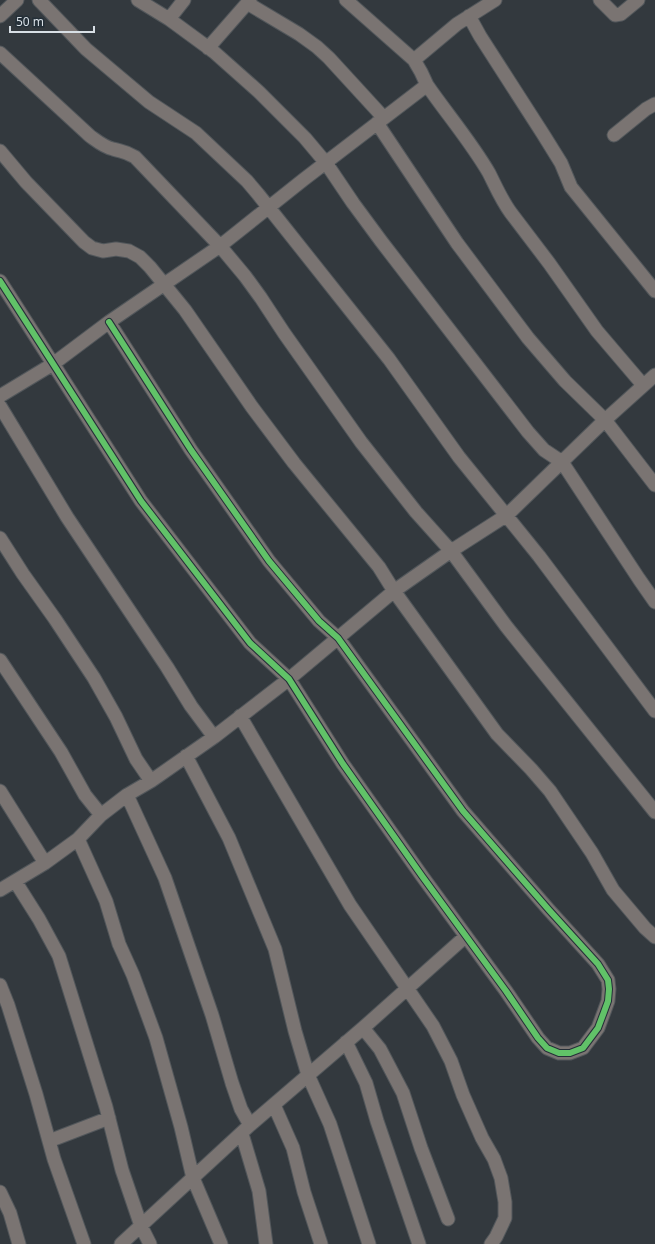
<svg xmlns="http://www.w3.org/2000/svg" width="655" height="1244" font-family="'Noto Sans',sans-serif">
<rect width="100%" height="100%" fill="#33393e"/>
<g fill="none" stroke-linecap="round" stroke-linejoin="round">
<g stroke="#52575b" stroke-width="15">
<path id="street" d="M 39,0 L 86,49 L 149,102 L 196,133 L 247,181 L 258,194 L 389,359 L 459,457 L 539,556 L 655,711
M 138,0 L 169,19 L 214,52 L 259,92 L 305,138 L 326,163 L 353,203 L 381,241 L 528,432 L 544,450 L 562,462 L 639,579 L 655,602
M 346,0 L 414,60
M 600,0 L 615,15 L 621,14 L 638,0
M 247,3 L 299,34 L 317,47 L 329,58 L 384,118
M 0,16 L 17,0
M 469,16 L 480,36 L 543,134 L 561,163 L 571,187 L 655,291
M 169,19 L 184,0
M 208,48 L 250,0
M 0,53 L 90,136 C 97,141 104,147 113,149 C 123,152 125,151 135,157 L 220,246 L 245,276 L 261,298 L 284,333 L 361,442 L 416,512 L 451,551 L 506,626 L 655,812
M 427,85 C 447,114 471,142 489,173 C 496,187 502,201 511,213 L 549,263 L 597,331 L 643,385
M 377,123 L 457,243 L 528,338 L 565,381 L 605,420 L 655,485
M 614,135 L 646,109 L 655,104
M 0,151 L 26,182 L 84,242 L 92,248 L 103,251 L 116,249 L 129,251 L 140,257 L 150,267 L 185,310 L 252,407 L 294,463 L 379,567 L 394,591 L 497,734 L 531,769 L 550,791 L 592,853 L 613,890 L 645,928 L 655,937
M 0,281 L 141,501 L 250,643 L 289,679 L 343,764 L 422,876 L 506,991 L 538,1038 L 547,1048 L 559,1053 L 570,1053 L 583,1048 L 598,1028 L 604,1012 L 608,1001 L 609,989 L 608,980 L 598,964 L 549,910 L 463,811 L 338,638 L 319,621 L 269,561 L 191,450 L 109,322
M 0,396 L 53,364 L 109,322 L 220,246 L 303,180 L 427,85 L 421,72 L 414,60 L 457,24 L 495,0
M 0,406 L 67,517 L 167,667 L 191,706 L 214,737
M 0,538 L 23,574 L 55,619 L 94,678 L 116,717 L 136,759 L 151,781
M 0,660 L 61,752 L 85,795 L 101,815
M 240,716 L 350,905 L 433,1026 L 451,1061 L 463,1095 L 482,1138 L 494,1159 L 501,1178 L 505,1202 L 505,1218 L 496,1237 L 491,1244
M 186,756 L 229,838 L 275,949 L 295,1031 L 308,1075 L 330,1124 L 369,1244
M 0,791 L 45,863
M 127,795 L 165,878 L 212,1015 L 232,1083 L 241,1109 L 250,1125
M 78,839 L 106,901 L 119,944 L 133,975 L 156,1038 L 181,1127 L 193,1178 L 221,1244
M 15,881 L 39,919 L 59,956 L 106,1107 L 122,1170 L 141,1226 L 150,1244
M 0,890 L 45,863 L 78,839 L 101,815 L 127,795 L 151,781 L 214,737 L 289,679 L 394,591 L 451,551 L 507,515 L 605,420 L 655,375
M 0,985 L 8,1005 L 36,1094 L 54,1159 L 84,1244
M 363,1028 L 380,1049 L 403,1093 L 421,1148 L 448,1219
M 346,1042 L 366,1083 L 377,1121 L 419,1244
M 274,1105 L 293,1148 L 304,1192 L 321,1244
M 242,1134 L 259,1191 L 266,1244
M 49,1141 L 109,1118
M 0,1192 L 10,1213 L 19,1244
M 121,1244 L 250,1125 L 363,1028 L 466,936"/>
</g>
<use href="#street" stroke="#7a7472" stroke-width="13"/>
<g stroke="#242f38" stroke-width="8">
<path id="cycleway" d="M 0,281 L 141,501 L 250,643 L 289,679 L 343,764 L 422,876 L 506,991 L 538,1038 L 547,1048 L 559,1053 L 570,1053 L 583,1048 L 598,1028 L 604,1012 L 608,1001 L 609,989 L 608,980 L 598,964 L 549,910 L 463,811 L 338,638 L 319,621 L 269,561 L 191,450 L 109,322"/>
</g>
<use href="#cycleway" stroke="#61c268" stroke-width="6"/>
</g>
<path d="M10 26v6h84v-6" fill="none" stroke="#d8dfe5" stroke-width="2"/>
<text x="16" y="26" font-size="12" fill="#d8dfe5" stroke="#242f38" stroke-width="3" paint-order="stroke">50 m</text>
</svg>
